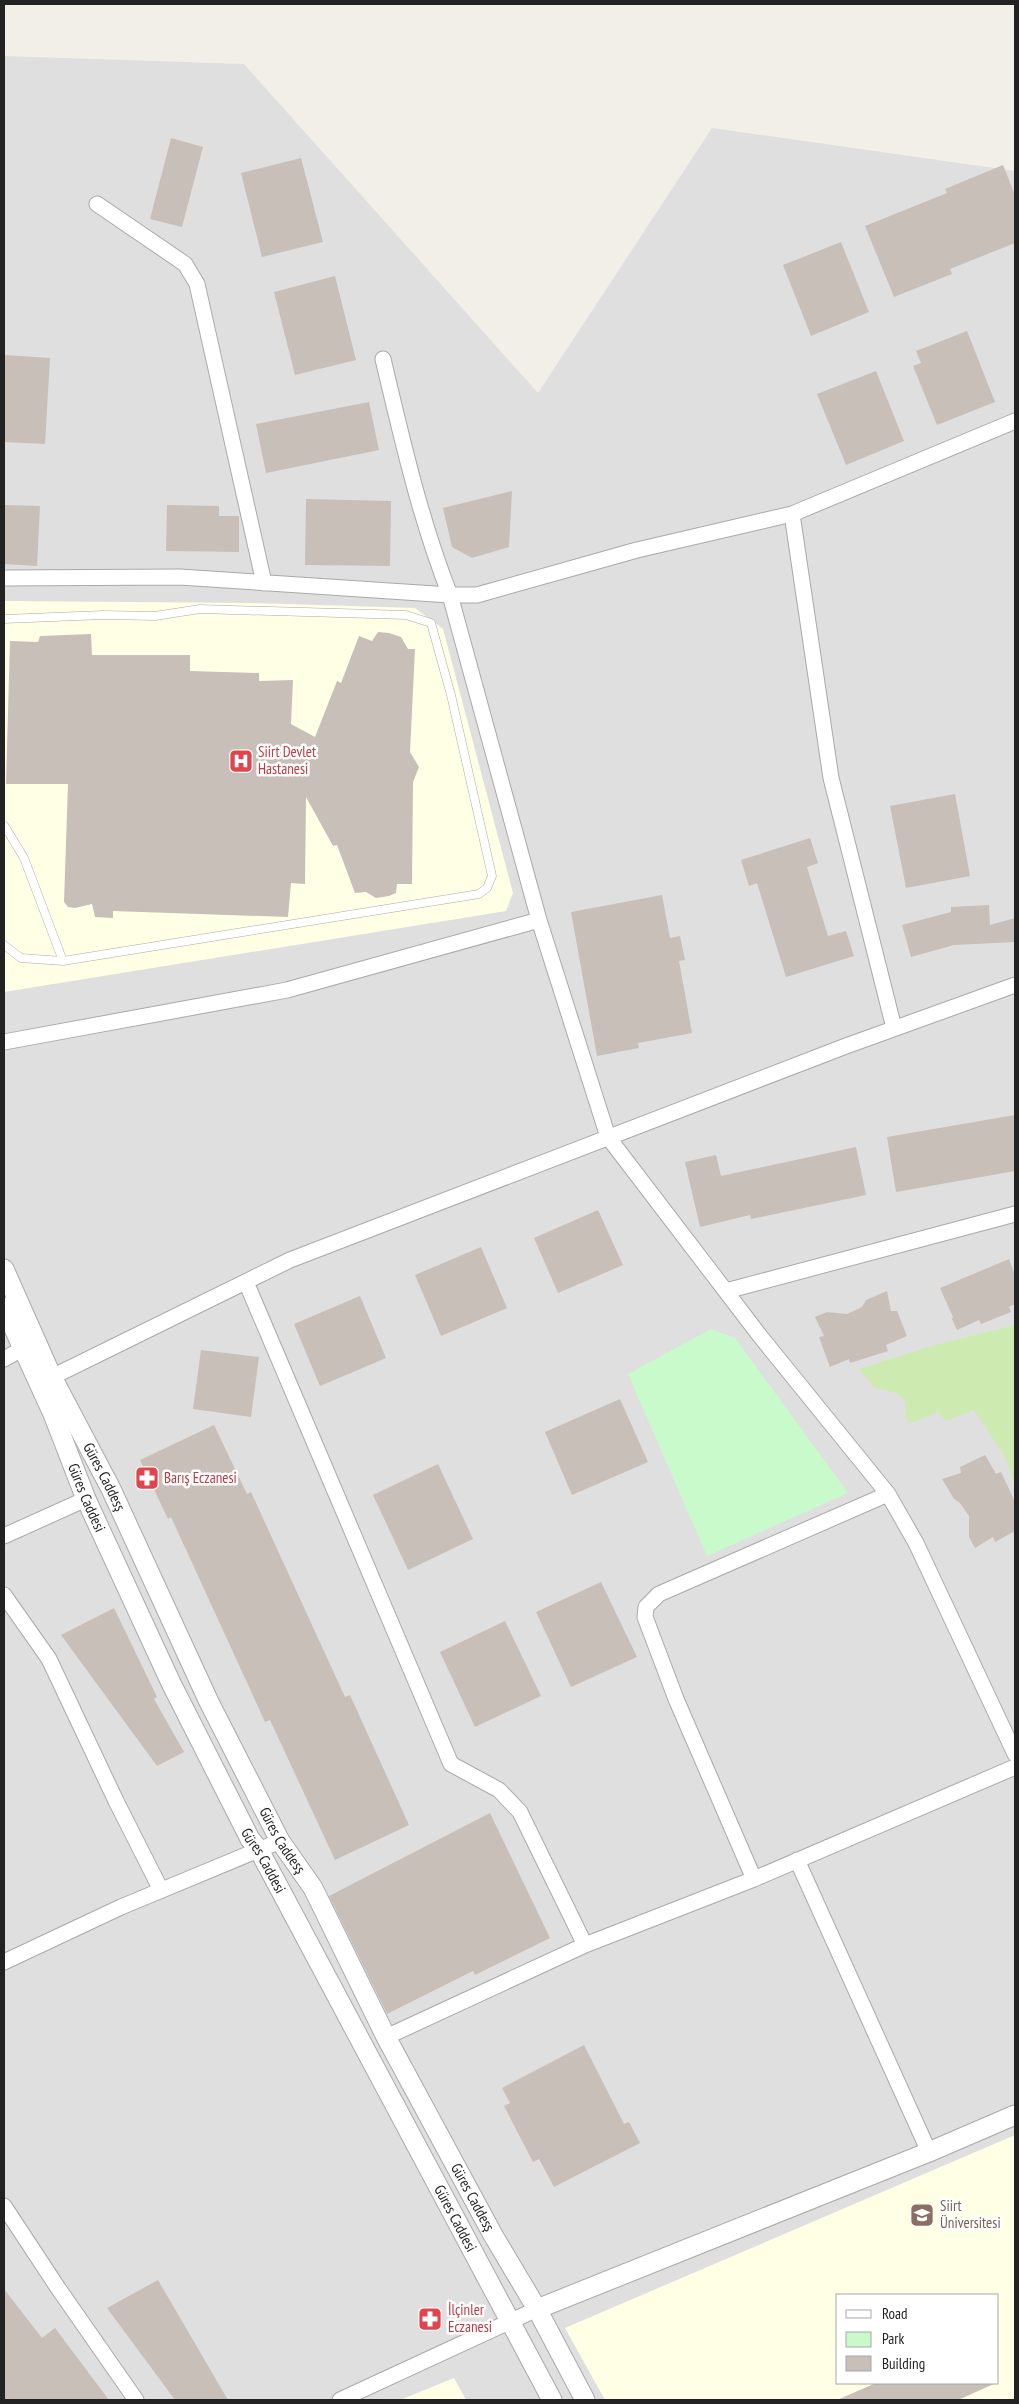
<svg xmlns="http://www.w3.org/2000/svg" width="1019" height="2404" font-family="'PT Sans Narrow',sans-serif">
<rect width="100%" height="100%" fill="#f2efe9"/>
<path fill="#e0dfdf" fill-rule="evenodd" d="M 4,56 L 244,64 L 538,393 L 712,128 L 1015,171 L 1015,2400 L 4,2400 ZM 838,2295 L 998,2295 L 998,2383 L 838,2383 Z"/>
<path fill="#ffffe5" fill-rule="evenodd" d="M 4,601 L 251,603 L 415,608 L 443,629 L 513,893 L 506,911 L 4,992 Z
M 1015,2135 L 1015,2400 L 605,2400 L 565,2328 ZM 838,2295 L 998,2295 L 998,2383 L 838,2383 Z
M 454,2378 L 466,2400 L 400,2400 Z"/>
<path fill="#cdebb0" d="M 1015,1325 L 1015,1485 L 1006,1458 L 974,1410 L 946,1421 L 938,1412 L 909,1424 L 905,1413 L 906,1403 L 899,1394 L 875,1388 L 859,1369 L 935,1345 Z"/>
<path fill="#c8facc" d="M 711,1329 L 735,1338 L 848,1493 L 707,1556 L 628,1374 Z"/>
<path fill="#c7bfb8" d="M 171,138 L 203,147 L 182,227 L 150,219 Z
M 301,158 L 323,242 L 262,257 L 241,173 Z
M 1003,165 L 1015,195 L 1015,243 L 950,269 L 952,274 L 894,297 L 865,226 L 947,193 L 945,189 Z
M 841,242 L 869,312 L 811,336 L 783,265 Z
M 335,276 L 356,360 L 295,375 L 274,292 Z
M 967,331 L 995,402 L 937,425 L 913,366 L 921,363 L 916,351 Z
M 4,355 L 50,358 L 45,444 L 4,442 Z
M 876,371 L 904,441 L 846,465 L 817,394 Z
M 369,402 L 379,450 L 266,473 L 256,424 Z
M 512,491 L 509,547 L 472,558 L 452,547 L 443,508 Z
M 306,499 L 391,501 L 390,566 L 305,565 Z
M 4,505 L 40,506 L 37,566 L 4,564 Z
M 167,505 L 219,506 L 219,516 L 239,516 L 239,552 L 166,551 Z
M 378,632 L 389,633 L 401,637 L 408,649 L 415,649 L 410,752 L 419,767 L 413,782 L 412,884 L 397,884 L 396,893 L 389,896 L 376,898 L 366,892 L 355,893 L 337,845 L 333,846 L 306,797 L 305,884 L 291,883 L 288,917 L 113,911 L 113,918 L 95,917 L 92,904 L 75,908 L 68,907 L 64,902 L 68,784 L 6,784 L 10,641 L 38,642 L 40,636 L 91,634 L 92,655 L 190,655 L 190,671 L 259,673 L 259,681 L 293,680 L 291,724 L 315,737 L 337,681 L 341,683 L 359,636 L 372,641 Z
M 955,794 L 970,876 L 906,888 L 890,806 Z
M 810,838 L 818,863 L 807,867 L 828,936 L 846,931 L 854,956 L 786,977 L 757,883 L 749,886 L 741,860 Z
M 662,895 L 670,938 L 680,936 L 685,960 L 679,961 L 692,1033 L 638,1043 L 639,1048 L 597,1056 L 571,912 Z
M 989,905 L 990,925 L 1015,918 L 1015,942 L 954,945 L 911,957 L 902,925 L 951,912 L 951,907 Z
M 1015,1115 L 1015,1171 L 896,1192 L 887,1137 Z
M 856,1147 L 866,1195 L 751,1219 L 750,1215 L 700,1227 L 685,1162 L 716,1155 L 721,1176 Z
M 598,1210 L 623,1265 L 558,1293 L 534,1238 Z
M 481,1247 L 507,1308 L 441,1336 L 415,1275 Z
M 1009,1259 L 1015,1275 L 1015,1304 L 1009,1307 L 1011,1312 L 981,1324 L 979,1320 L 957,1330 L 952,1319 L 953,1317 L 940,1288 Z
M 887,1291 L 891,1311 L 897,1311 L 907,1336 L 886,1345 L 888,1351 L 850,1363 L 849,1359 L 830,1367 L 819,1337 L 824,1336 L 815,1317 L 827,1312 L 847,1314 L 862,1307 L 866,1300 Z
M 360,1296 L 386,1358 L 320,1386 L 294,1324 Z
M 201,1350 L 259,1357 L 251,1417 L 193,1409 Z
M 620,1399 L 648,1462 L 572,1495 L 545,1432 Z
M 214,1425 L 247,1494 L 251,1492 L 345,1697 L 350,1695 L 409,1825 L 335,1860 L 270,1720 L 265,1722 L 171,1517 L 168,1519 L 140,1460 Z
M 985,1455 L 996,1474 L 1001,1472 L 1015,1502 L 1015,1531 L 995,1542 L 993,1537 L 975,1548 L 969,1537 L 969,1516 L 960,1503 L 954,1499 L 942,1479 L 961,1473 L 960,1467 Z
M 438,1464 L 473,1539 L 408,1570 L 373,1495 Z
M 601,1582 L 637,1657 L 571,1687 L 536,1612 Z
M 114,1608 L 157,1697 L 154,1699 L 184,1752 L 157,1766 L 61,1635 Z
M 505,1621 L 541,1696 L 475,1727 L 440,1652 Z
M 490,1813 L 550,1938 L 475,1975 L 473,1971 L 387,2014 L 329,1896 Z
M 584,2045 L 624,2124 L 629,2122 L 640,2143 L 554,2187 L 539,2159 L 533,2162 L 504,2106 L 510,2103 L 502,2088 Z
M 158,2280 L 228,2400 L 175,2400 L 107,2308 Z
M 4,2289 L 42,2338 L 55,2328 L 109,2400 L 4,2400 Z
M 876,2383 L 996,2383 L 958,2400 L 837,2400 Z"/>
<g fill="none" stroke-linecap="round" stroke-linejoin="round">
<g stroke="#a9a9a9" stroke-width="9">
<path id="service" d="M 4,619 L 103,615 L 155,616 L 200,609 L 406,615 L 431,623 L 451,695 L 492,876 L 487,888 L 479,894 L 63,961 L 21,958 L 4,945
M 4,825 L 24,858 L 63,961"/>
</g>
<g stroke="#a9a9a9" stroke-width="17">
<path id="minor" d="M 97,204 L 185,264 L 197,284 L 264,583
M 383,359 C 402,439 420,519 450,595 L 539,920 L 608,1137 L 760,1336 L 888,1494 L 916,1543 L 1015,1754
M 792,514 L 831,778 L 894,1028
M 4,578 L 180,577 L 450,595 L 477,595 L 637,550 L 792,514 L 1015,421
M 4,1042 L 287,990 L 539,920
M 246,1282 L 451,1764 L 499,1790 L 520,1812 L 585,1945
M 726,1291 L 1015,1214
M 4,1359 L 31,1344
M 52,1377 L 290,1260 L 846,1046 L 1015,985
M 4,1536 L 86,1499
M 4,1595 L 49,1659 L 116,1801 L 161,1890
M 797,1860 L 929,2152
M 754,1879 L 676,1699 L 645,1617 L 646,1607 L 659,1594 L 888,1494
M 4,1962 L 121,1907 L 280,1841
M 386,2037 L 585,1945 L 754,1879 L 1015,1767
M 4,2206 L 58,2288 L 136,2400
M 340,2400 L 537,2309"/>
</g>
<g stroke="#a9a9a9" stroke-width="21">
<g id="tertiary">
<path id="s1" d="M 4,1269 L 52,1377 L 111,1489 L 209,1702 L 280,1841 L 313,1888 L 386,2037 L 493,2235 L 537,2309 L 585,2400"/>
<path id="s2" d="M 4,1307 L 53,1414 L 86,1499 L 171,1683 L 250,1839 L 259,1850 L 552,2400"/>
<path d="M 537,2309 L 929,2152 L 1015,2115"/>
</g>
</g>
<use href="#service" stroke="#fff" stroke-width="8"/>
<use href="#minor" stroke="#fff" stroke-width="15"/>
<use href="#tertiary" stroke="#fff" stroke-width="19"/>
</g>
<defs>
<g id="hospital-square" transform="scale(1.25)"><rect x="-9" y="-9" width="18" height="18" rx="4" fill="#e0444e" stroke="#fff"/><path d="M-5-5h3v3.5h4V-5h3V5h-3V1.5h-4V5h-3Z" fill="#fff"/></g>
<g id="pharmacy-square" transform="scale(1.25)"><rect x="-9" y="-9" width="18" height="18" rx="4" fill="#e0444e" stroke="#fff"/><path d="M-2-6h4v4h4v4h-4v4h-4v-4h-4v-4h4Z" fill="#fff"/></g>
<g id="university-square" transform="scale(1.25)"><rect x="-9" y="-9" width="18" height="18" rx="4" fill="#8d6e63" stroke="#fff"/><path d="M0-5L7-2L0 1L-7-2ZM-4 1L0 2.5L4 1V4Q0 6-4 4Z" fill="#fff"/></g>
</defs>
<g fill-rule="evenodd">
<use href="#hospital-square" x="241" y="761"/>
<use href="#pharmacy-square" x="147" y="1478"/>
<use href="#university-square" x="922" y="2215"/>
<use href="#pharmacy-square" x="430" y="2319"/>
</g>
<g text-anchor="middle" stroke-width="5" stroke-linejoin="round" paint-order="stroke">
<g font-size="15" fill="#be3a42" stroke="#fff" text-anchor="start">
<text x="258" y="757">Siirt Devlet<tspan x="258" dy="17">Hastanesi</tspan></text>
<text x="164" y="1483">Barış Eczanesi</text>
<text x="448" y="2315">İlçinler<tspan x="448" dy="17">Eczanesi</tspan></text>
</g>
<g font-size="15" fill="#222" stroke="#fff">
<text dy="5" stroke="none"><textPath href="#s1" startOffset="231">Güres Caddesş</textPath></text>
<text dy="5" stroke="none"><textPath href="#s2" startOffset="208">Güres Caddesi</textPath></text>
<text dy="5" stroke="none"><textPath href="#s1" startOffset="636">Güres Caddesş</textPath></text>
<text dy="5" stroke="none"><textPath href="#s2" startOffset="612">Güres Caddesi</textPath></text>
<text dy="5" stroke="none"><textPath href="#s1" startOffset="1041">Güres Caddesş</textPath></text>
<text dy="5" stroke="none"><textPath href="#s2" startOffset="1018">Güres Caddesi</textPath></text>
</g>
<g font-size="15" fill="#785e54" stroke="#fff" text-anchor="start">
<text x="940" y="2211">Siirt<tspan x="940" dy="17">Üniversitesi</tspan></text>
</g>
</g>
<rect width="1019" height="2404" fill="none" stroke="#222222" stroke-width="10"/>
<rect x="836" y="2294" width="162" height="90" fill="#ffffff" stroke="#a7a7a7"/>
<rect x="846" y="2310" width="25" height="8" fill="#ffffff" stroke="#a7a7a7"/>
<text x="882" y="2319" font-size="15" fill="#222222">Road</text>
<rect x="846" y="2332" width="25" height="15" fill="#c8facc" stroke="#a7a7a7"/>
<text x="882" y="2344" font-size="15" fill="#222222">Park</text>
<rect x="846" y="2356" width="25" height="15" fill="#c7bfb8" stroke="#a7a7a7"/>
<text x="882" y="2369" font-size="15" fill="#222222">Building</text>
</svg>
